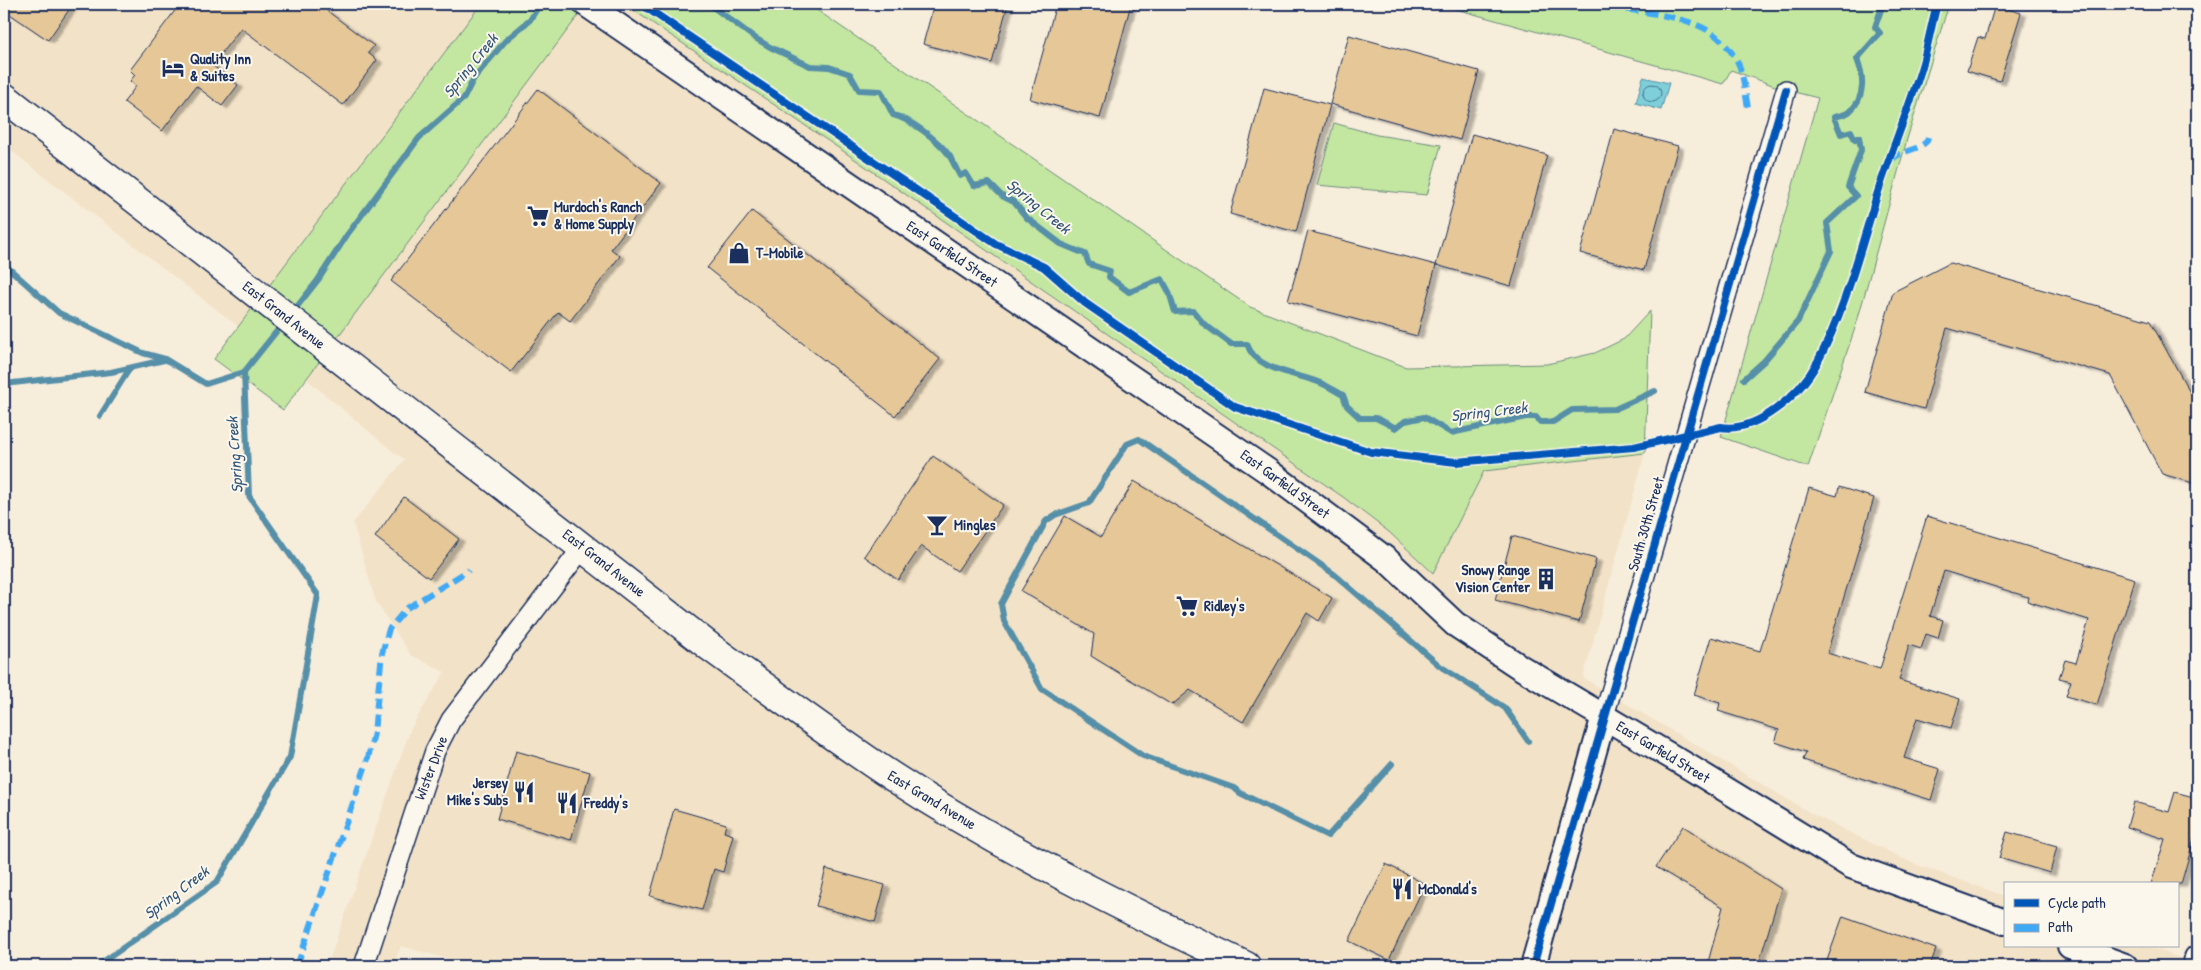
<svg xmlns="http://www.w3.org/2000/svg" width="2201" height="970" font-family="'Patrick Hand',sans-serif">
<defs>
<filter id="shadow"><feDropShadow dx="5.5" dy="3" stdDeviation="1" flood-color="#0004"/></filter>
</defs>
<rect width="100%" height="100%" fill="#f7eddb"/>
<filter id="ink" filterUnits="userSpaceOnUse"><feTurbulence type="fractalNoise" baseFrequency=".02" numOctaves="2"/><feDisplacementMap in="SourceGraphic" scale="10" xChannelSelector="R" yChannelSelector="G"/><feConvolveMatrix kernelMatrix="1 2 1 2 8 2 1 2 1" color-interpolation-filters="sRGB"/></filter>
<g filter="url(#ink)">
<path fill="#f2e2c7" d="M 4,4 L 624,4 L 843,151 L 1343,497 L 1389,532 L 1433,573 L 1483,471 L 1645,453 L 1583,678 L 1812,814 L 1912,863 L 2005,896 L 2005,946 L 2146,946 L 2197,964 L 2197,966 L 474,966 L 401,946 L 393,966 L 327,966 L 411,728 L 445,672 L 411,655 L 376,602 L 353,523 L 405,459 L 395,453 L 249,331 L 238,326 L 4,145 Z"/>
<path fill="#c3e7a0" stroke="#6f8b7f" d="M 481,4 L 587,4 L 283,410 L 214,359 Z
M 624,4 L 808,4 L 1250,307 L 1406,367 L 1547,364 L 1595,353 L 1624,339 L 1650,311 L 1645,453 L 1484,471 L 1433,573 L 1389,532 L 1343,497 L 843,151 Z
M 1438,4 L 1949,4 L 1907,139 L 1857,322 L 1808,467 L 1721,437 L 1818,98 L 1786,90 L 1731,70 L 1723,84 Z
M 1334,123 L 1377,135 L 1441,145 L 1427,195 L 1317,185 Z"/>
<path fill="#7ecfd9" stroke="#568fa8" d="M 1643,77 L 1669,83 L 1661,110 L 1636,103 Z"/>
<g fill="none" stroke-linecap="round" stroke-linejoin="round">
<path stroke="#436f8f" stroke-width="1" d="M1643 93a9 9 0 1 1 18 0a9 9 0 1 1-18 0Z"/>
<path stroke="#568fa8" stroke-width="6" d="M 709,4 L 755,38 L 770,47 L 810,66 L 829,67 L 850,74 L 859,90 L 881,91 L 893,115 C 910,119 938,140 949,155 C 953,161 956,169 960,176 L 966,173 L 974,186 L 989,183 L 1002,196 L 1014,202 L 1027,218 L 1061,244 L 1085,254 L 1089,264 L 1110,271 L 1109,277 L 1129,292 L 1162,279 L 1169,292 L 1175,312 L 1193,311 L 1204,324 L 1231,344 L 1247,344 C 1256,371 1296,373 1318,382 C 1327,385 1335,391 1343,395 L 1347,406 L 1360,418 L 1376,418 L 1396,428 L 1405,421 L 1424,417 L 1451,433 L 1526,417 L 1536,417 L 1540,422 L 1553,422 L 1572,410 L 1615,409 L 1655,391
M 4,264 L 59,313 L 143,353 L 165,359 L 206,384 L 244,372
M 292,313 L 318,280 L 347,235 L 419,138 L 464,98 L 474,78 L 506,40 L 530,20 L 540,4
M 1744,379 L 1764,361 L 1798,321 L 1831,251 L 1827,223 L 1856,196 L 1848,187 L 1861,150 L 1859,137 L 1855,140 L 1851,131 L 1841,134 L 1834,117 C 1839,116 1846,114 1849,112 C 1866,98 1864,76 1857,59 L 1880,33 L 1875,27 L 1883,4
M 4,384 L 111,372 L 164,360
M 100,416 L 130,368
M 1392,764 L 1328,836 L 1240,793 L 1234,788 L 1143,756 L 1042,689 L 1004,621 L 1001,604 L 1046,521 L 1055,515 L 1089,503 L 1127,444 L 1139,439 L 1334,574 L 1440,666 L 1505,708 L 1528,741
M 97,966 L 217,882 L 290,757 L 318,595 L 249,496 L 244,372 L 284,322"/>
</g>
<path fill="#e5c798" stroke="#1b2f5e" filter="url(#shadow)" d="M 4,4 L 73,4 L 48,40 L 4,10 Z
M 180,4 L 318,4 L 374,46 L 368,53 L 377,60 L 343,105 L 241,28 L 212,65 L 238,85 L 222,106 L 196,86 L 162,131 L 124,102 L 136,86 L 130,81 L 135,75 L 130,70 Z
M 934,4 L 1008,4 L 992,63 L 923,44 Z
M 1056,4 L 1131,4 L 1100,118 L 1030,99 Z
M 1995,5 L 2021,13 L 2000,81 L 1967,71 L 1978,37 L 1985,39 Z
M 1349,35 L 1479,71 L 1460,140 L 1330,104 Z
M 1264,88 L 1330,105 L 1296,232 L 1230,214 Z
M 538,89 L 661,183 L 611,249 L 620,256 L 570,321 L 558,312 L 511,372 L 391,281 Z
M 1614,129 L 1678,146 L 1644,270 L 1580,253 Z
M 1472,134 L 1547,155 L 1511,286 L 1436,265 Z
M 752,211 L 940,359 L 895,416 L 707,268 Z
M 1308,231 L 1436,265 L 1417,336 L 1288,301 Z
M 1950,263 L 2150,321 L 2197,405 L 2197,484 L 2162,474 L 2110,375 L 1947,328 L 1924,409 L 1865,392 L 1893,292 Z
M 933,456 L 1003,505 L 957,571 L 921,546 L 898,580 L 864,556 Z
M 1134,481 L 1332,598 L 1319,621 L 1307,613 L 1243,722 L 1190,690 L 1172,705 L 1091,656 L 1094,634 L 1021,591 L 1065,516 L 1101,537 Z
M 1839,487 L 1874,498 L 1827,653 L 1880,669 L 1927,516 L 2135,579 L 2097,705 L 2066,696 L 2071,681 L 2059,678 L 2065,660 L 2076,663 L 2089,620 L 2027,601 L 2028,597 L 1944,571 L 1930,616 L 1943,620 L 1938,638 L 1926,634 L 1921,649 L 1909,645 L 1899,680 L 1960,699 L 1951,728 L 1917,718 L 1904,758 L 1940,769 L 1931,800 L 1803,760 L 1806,752 L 1775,742 L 1779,730 L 1718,711 L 1720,703 L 1694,695 L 1711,637 L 1760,651 L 1809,488 L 1837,496 Z
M 404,497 L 459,539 L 429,578 L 375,537 Z
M 1512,536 L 1596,559 L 1579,622 L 1495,600 Z
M 516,751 L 590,772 L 571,840 L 497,819 Z
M 2175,792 L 2197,798 L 2197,828 L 2181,884 L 2151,884 L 2165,839 L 2127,827 L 2134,802 L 2169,812 Z
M 674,809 L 726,824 L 724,832 L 733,835 L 723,872 L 714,869 L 702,910 L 650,896 Z
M 1683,826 L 1781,889 L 1758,966 L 1707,966 L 1723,907 L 1656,867 Z
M 2007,832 L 2057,846 L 2050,873 L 1999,858 Z
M 1386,864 L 1425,884 L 1389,960 L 1349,941 Z
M 826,869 L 885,885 L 875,922 L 816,906 Z
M 1843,916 L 1936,949 L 1930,966 L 1825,966 Z"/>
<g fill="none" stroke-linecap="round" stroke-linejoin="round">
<g stroke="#1b2f5e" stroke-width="22">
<path id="minor" d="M 1604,716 L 1786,90
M 364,966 L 435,751 L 451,720 L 583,547"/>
</g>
<g stroke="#1b2f5e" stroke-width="28">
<path id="tertiary" d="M 586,4 L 1269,472 L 1387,560 L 1455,624 L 1520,667 L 1689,767 L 1851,866 L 2005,922
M 2070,946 L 2125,966
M 1533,966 L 1604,716
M 2195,966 L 2197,958"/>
</g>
<g stroke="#1b2f5e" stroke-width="31">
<path id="primary" d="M 4,97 L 710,647 C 771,691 830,736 893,777 C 1005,850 1125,909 1246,966"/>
</g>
<use href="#minor" stroke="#fbf7ec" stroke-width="19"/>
<use href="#tertiary" stroke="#fbf7ec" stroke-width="24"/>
<use href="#primary" stroke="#fbf7ec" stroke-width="28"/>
<path stroke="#3fa9f5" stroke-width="6" stroke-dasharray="12 6" stroke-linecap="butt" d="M 1573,4 C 1610,8 1678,12 1709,31 C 1720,37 1734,53 1739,65 C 1744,78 1745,93 1748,107
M 1891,161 C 1900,149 1917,152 1927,141 L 1928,137
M 297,966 L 367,762 L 374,733 L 382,653 L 389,629 L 407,608 L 469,570"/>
<g stroke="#fbf7ec" stroke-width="11">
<path id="cycleway" d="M 641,4 L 996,244 L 1044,267 L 1085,303 L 1235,407 L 1371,452 L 1456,462 L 1634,447 L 1721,427 C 1757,433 1800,394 1817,363 C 1845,311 1860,249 1878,192 C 1892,149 1910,106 1923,63 C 1928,43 1932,23 1937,4
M 1533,966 L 1786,90"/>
</g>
<use href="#cycleway" stroke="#0057b8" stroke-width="8"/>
</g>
</g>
<defs>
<g id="hotel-bare" transform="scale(1.725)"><path d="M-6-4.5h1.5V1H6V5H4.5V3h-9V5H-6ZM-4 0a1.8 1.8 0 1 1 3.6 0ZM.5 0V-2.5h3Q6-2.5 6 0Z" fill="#1b2f5e" stroke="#fbf7ec" stroke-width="2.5" paint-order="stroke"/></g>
<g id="supermarket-bare" transform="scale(1.725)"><path d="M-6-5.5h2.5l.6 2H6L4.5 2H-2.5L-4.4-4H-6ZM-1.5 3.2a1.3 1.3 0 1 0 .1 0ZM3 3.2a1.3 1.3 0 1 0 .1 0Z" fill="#1b2f5e" stroke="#fbf7ec" stroke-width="2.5" paint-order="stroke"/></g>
<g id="shop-bare" transform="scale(1.725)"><path d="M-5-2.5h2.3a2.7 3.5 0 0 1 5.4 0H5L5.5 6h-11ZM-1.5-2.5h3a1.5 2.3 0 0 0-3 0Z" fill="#1b2f5e" stroke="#fbf7ec" stroke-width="2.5" paint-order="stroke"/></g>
<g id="bar-bare" transform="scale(1.725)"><path d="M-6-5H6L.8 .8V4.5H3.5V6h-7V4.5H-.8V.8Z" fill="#1b2f5e" stroke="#fbf7ec" stroke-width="2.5" paint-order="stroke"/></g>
<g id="building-bare" transform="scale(1.725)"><path d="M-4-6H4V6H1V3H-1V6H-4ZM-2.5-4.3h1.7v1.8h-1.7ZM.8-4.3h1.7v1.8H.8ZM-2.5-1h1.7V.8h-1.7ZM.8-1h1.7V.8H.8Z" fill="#1b2f5e" stroke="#fbf7ec" stroke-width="2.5" paint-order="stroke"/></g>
<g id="restaurant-bare" transform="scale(1.725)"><path d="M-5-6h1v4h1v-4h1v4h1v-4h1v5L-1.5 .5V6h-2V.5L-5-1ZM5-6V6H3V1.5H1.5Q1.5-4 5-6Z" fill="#1b2f5e" stroke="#fbf7ec" stroke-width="2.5" paint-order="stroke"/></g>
</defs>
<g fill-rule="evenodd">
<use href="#hotel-bare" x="173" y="68"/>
<use href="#supermarket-bare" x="538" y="216"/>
<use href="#shop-bare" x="739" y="253"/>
<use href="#bar-bare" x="937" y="525"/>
<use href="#building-bare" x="1546" y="579"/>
<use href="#supermarket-bare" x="1187" y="606"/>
<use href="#restaurant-bare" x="524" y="792"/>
<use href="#restaurant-bare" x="567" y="803"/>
<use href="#restaurant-bare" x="1402" y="889"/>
</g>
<g text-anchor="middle" stroke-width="4" stroke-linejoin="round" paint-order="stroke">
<g font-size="15" font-weight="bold" fill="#1b2f5e" stroke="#fbf7ec" text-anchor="start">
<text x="190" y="64">Quality Inn<tspan x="190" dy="17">&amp; Suites</tspan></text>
<text x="554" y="212">Murdoch's Ranch<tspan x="554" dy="17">&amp; Home Supply</tspan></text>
<text x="756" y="258">T-Mobile</text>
<text x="954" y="530">Mingles</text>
<text x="1530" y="575" text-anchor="end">Snowy Range<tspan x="1530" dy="17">Vision Center</tspan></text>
<text x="1204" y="611">Ridley's</text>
<text x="508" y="788" text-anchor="end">Jersey<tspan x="508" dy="17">Mike's Subs</tspan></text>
<text x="584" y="808">Freddy's</text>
<text x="1418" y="894">McDonald's</text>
</g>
<g font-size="15" fill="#1b2f5e" stroke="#fbf7ec">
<text transform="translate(952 254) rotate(34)" y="5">East Garfield Street</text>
<text transform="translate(284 315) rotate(38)" y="5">East Grand Avenue</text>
<text transform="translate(1285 484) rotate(36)" y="5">East Garfield Street</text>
<text transform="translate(1646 524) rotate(-74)" y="5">South 30th Street</text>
<text transform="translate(604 563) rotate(38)" y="5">East Grand Avenue</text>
<text transform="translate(1663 752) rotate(31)" y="5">East Garfield Street</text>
<text transform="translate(431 768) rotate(-69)" y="5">Wister Drive</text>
<text transform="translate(932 800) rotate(31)" y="5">East Grand Avenue</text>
</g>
<g font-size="16" font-style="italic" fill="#34577d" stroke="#fbf7ec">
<text transform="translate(470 65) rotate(-51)" y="6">Spring Creek</text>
<text transform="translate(1039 206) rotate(39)" y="6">Spring Creek</text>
<text transform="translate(1489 411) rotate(-7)" y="6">Spring Creek</text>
<text transform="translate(234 455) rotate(-94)" y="6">Spring Creek</text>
<text transform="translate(176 892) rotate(-37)" y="6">Spring Creek</text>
</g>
</g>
<rect width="2201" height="970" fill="none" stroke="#fbf7ec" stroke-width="20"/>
<rect x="10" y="10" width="2181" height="950" fill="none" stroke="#1b2f5e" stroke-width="2" filter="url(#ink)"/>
<rect x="2004" y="882" width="175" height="65" fill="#fbf7ec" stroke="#a1a7b3"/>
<rect x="2014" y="899" width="25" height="8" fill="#0057b8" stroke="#a1a7b3"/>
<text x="2048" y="908" font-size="15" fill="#1b2f5e">Cycle path</text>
<rect x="2014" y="924" width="25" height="8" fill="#3fa9f5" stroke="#a1a7b3"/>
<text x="2048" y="932" font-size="15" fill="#1b2f5e">Path</text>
</svg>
